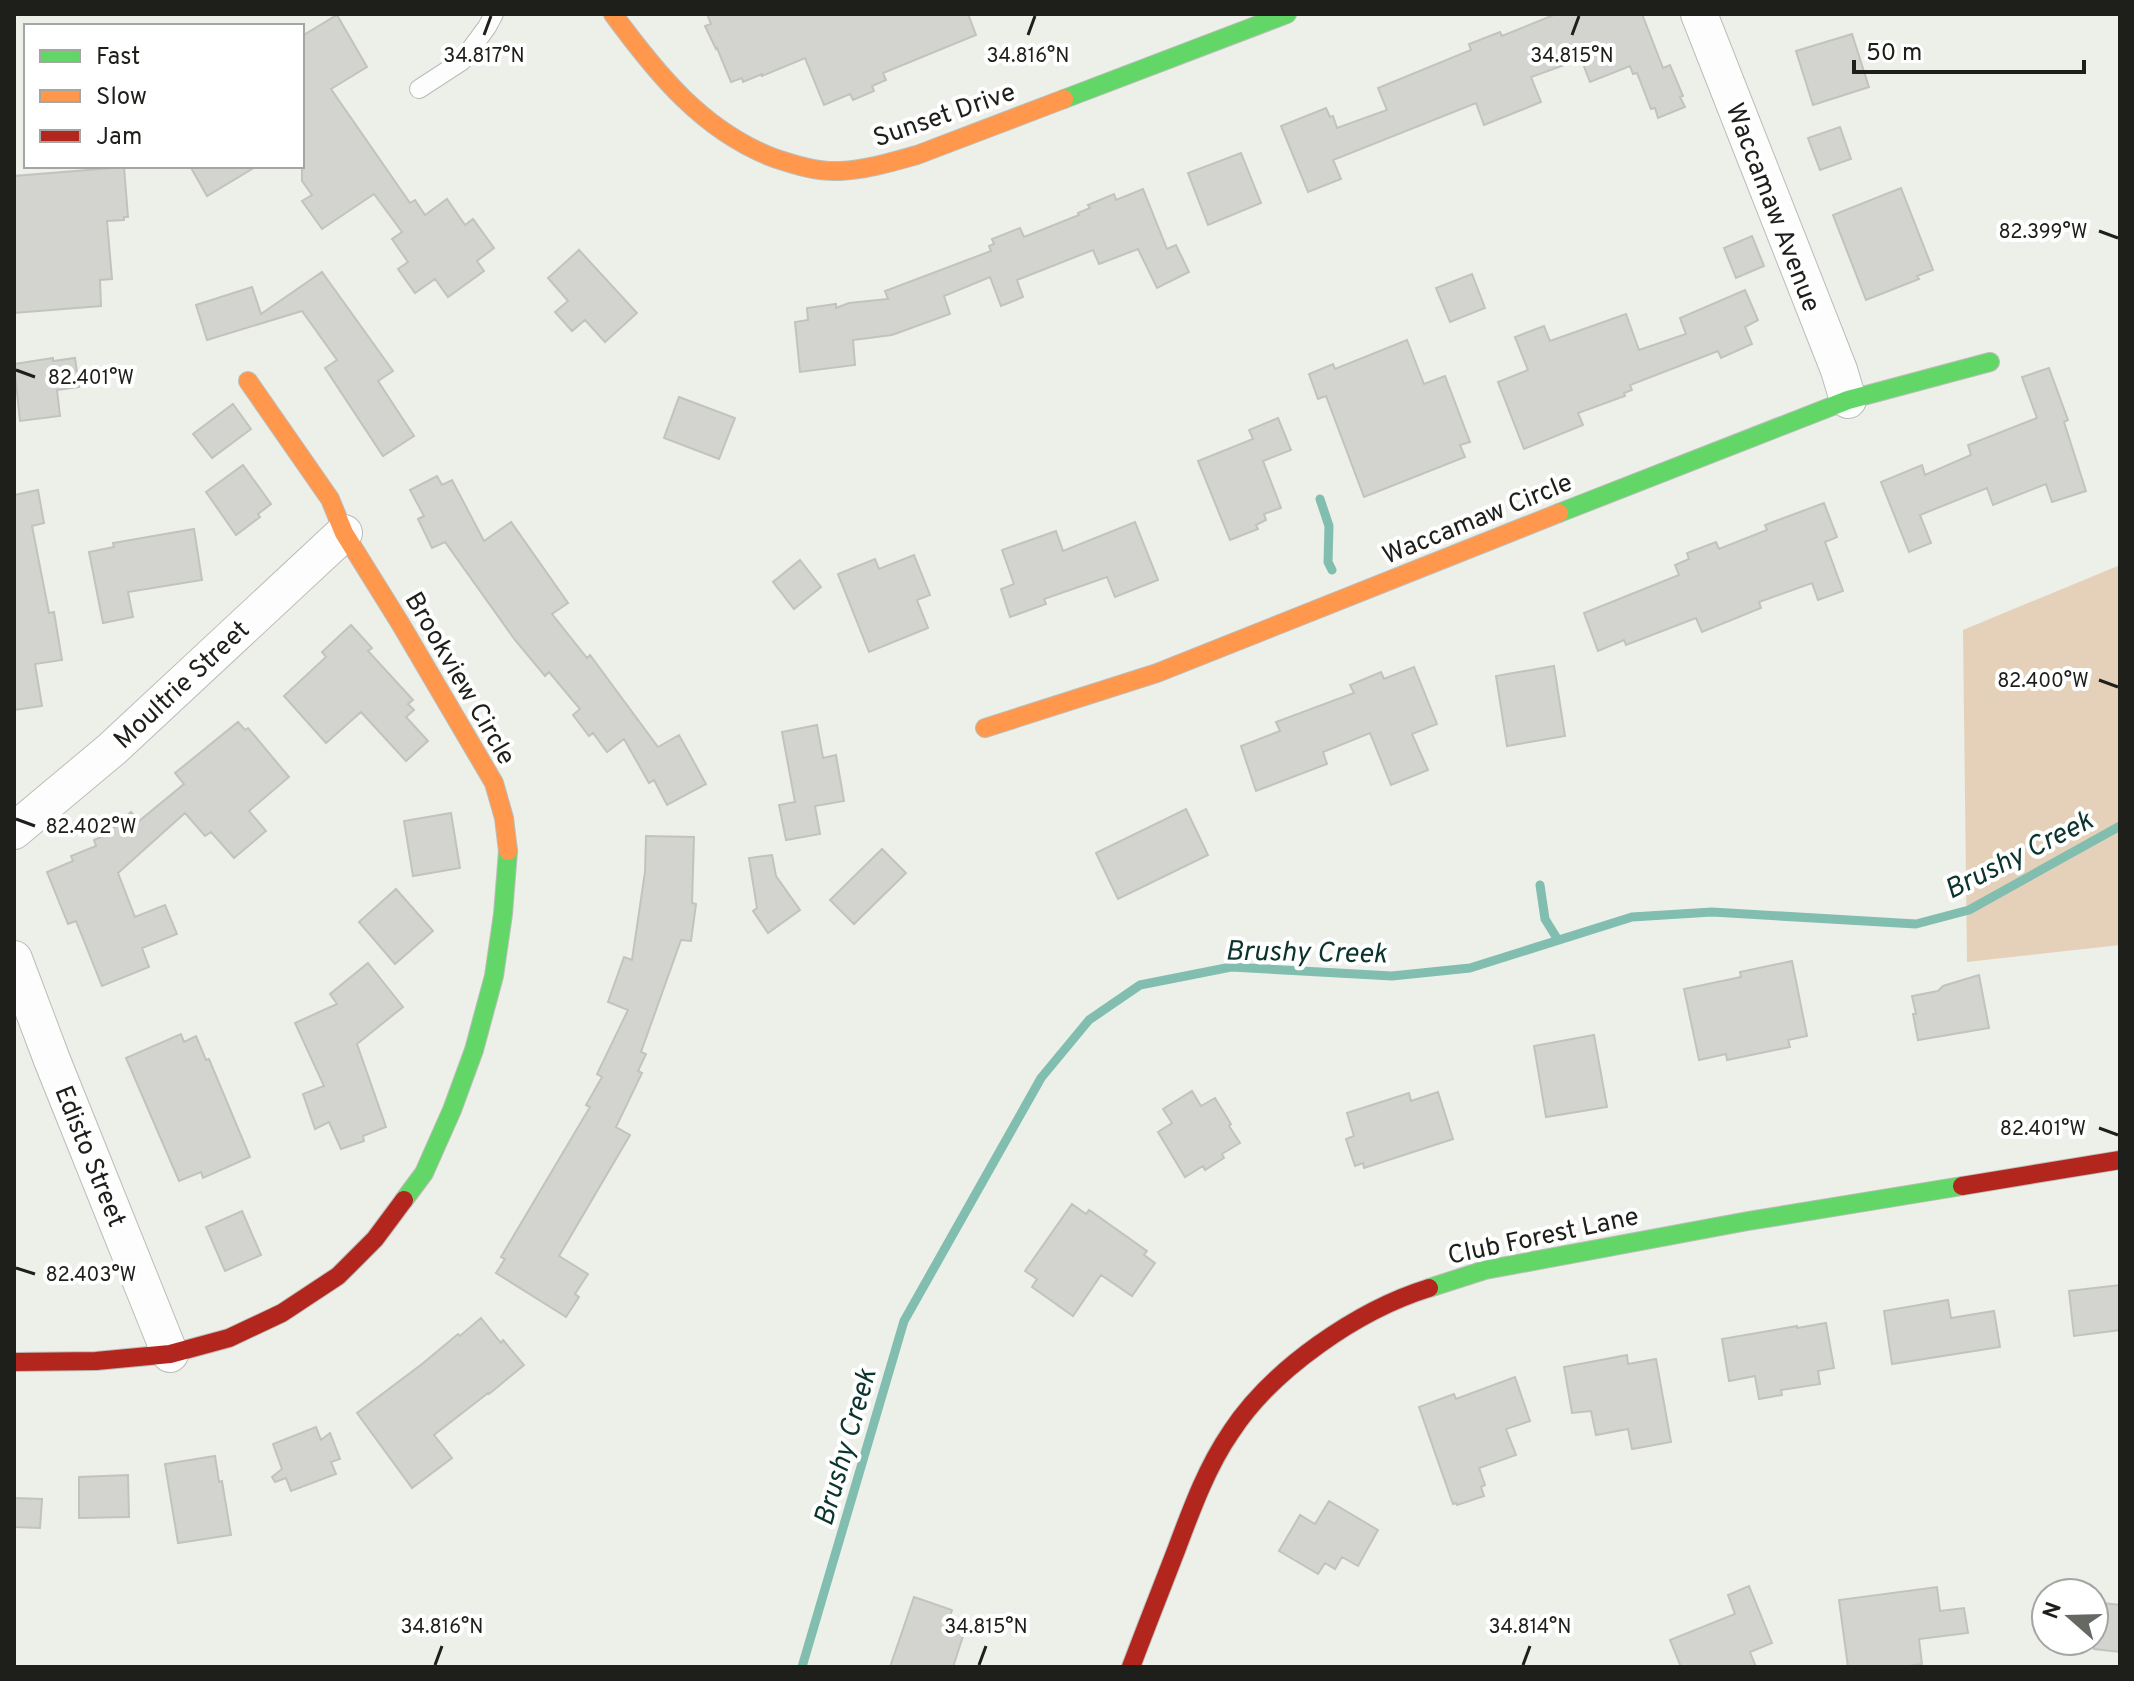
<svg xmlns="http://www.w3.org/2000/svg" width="2134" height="1681" font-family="Overpass,sans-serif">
<rect width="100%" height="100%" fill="#edefe9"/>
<path fill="#e5d1ba" d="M 2120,565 L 2120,945 L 1967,962 L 1963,630 Z"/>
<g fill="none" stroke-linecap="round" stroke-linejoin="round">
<path stroke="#82beaf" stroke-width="9" d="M 1320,499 L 1329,526 L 1328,562 L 1332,570
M 1540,885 L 1545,919 L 1558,940
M 802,1667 L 904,1321 L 1041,1078 L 1089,1020 L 1140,985 L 1231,967 L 1392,976 L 1470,968 L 1632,917 L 1712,912 L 1916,924 L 1969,910 L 2120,826"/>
</g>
<path fill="#d3d4cf" stroke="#c2c2be" stroke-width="2" d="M 707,14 L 968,14 L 976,35 L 883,73 L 886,80 L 872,86 L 874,91 L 853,100 L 850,94 L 824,105 L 805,58 L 762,76 L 762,74 L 743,82 L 742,78 L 731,82 L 717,48 L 716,49 L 705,26 L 711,24 Z
M 1556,14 L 1642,14 L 1663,68 L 1670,65 L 1683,96 L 1680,97 L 1685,107 L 1658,118 L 1655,108 L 1651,109 L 1637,73 L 1633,74 L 1630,66 L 1590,82 L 1581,59 L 1531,77 L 1541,102 L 1484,125 L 1476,103 L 1333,160 L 1341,179 L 1308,192 L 1281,126 L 1326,108 L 1330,117 L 1333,116 L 1337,128 L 1387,110 L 1378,88 L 1471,50 L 1469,44 L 1500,32 L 1502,36 Z
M 337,15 L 367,67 L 331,89 L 410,203 L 415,200 L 425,215 L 447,199 L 465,225 L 473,219 L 494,248 L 477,261 L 484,271 L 448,297 L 435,279 L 415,293 L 398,269 L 408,262 L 392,239 L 402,232 L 374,194 L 322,229 L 302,201 L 312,195 L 302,181 L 302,36 Z
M 1852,34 L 1869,87 L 1813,105 L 1796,51 Z
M 1840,127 L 1851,159 L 1820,170 L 1808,138 Z
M 1241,153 L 1261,203 L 1208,225 L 1188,173 Z
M 190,166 L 257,166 L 207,196 Z
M 124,167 L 128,217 L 124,217 L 124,220 L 107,221 L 112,279 L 100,280 L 101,306 L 14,313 L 14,176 Z
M 1901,188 L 1933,270 L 1917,276 L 1919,279 L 1866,300 L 1833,215 Z
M 1143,189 L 1167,249 L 1176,245 L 1189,272 L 1157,288 L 1138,249 L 1099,264 L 1093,250 L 1017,280 L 1023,297 L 1001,306 L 990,277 L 944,296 L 950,314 L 892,335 L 853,340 L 855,365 L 800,372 L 795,322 L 808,320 L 807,308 L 836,304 L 836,308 L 849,303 L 888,299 L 885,291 L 991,251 L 989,246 L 994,244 L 992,239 L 1020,228 L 1024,237 L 1079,215 L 1078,213 L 1090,208 L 1088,205 L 1114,194 L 1116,200 Z
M 1752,236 L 1764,266 L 1736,278 L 1724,248 Z
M 579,250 L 637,313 L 605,342 L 585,320 L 572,331 L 555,312 L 568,301 L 548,278 Z
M 322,272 L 393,371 L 378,381 L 414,436 L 383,456 L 325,368 L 337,360 L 302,311 L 207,340 L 196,305 L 252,287 L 261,314 Z
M 1472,274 L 1485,308 L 1450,322 L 1436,288 Z
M 1745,290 L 1758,320 L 1745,327 L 1752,344 L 1721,358 L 1718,351 L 1630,385 L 1632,390 L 1624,393 L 1625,396 L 1578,413 L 1583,425 L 1524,449 L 1498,382 L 1528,370 L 1515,337 L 1544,326 L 1550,341 L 1626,314 L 1639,350 L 1686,334 L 1680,318 Z
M 1407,340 L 1424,384 L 1445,376 L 1470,442 L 1460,445 L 1465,457 L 1364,497 L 1326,396 L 1318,399 L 1309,374 L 1333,364 L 1335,369 Z
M 53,358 L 53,361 L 75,358 L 79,387 L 57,390 L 60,416 L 20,421 L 14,364 Z
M 2049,368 L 2068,420 L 2064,422 L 2086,491 L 2052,502 L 2046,484 L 1993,505 L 1987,488 L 1920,515 L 1931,543 L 1909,552 L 1881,482 L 1922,465 L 1925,475 L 1971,455 L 1968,445 L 2037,418 L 2022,377 Z
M 679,397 L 735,418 L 719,459 L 664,438 Z
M 233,404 L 251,429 L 212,458 L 193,434 Z
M 1278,418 L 1291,450 L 1263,461 L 1281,508 L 1264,514 L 1266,520 L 1256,525 L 1258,529 L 1230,540 L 1198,461 L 1253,439 L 1249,430 Z
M 243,465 L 271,504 L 258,514 L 260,517 L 236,535 L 206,492 Z
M 437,476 L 442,485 L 452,480 L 484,541 L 511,522 L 568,603 L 552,614 L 587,658 L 590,655 L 658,747 L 679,735 L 706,784 L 667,805 L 654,780 L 649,783 L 624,739 L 607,752 L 593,733 L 589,736 L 573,715 L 580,709 L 549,672 L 545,676 L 515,640 L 445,542 L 432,548 L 418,519 L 424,516 L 410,490 Z
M 38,490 L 44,523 L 32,526 L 49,613 L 54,612 L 62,660 L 35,664 L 42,706 L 14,710 L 14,495 Z
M 1824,503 L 1837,537 L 1825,542 L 1843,591 L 1818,600 L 1812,583 L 1759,602 L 1761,608 L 1702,632 L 1696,618 L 1626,645 L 1624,640 L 1598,651 L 1584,613 L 1679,575 L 1675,565 L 1689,559 L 1687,553 L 1716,542 L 1719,549 L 1767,530 L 1765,525 Z
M 1135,522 L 1158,580 L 1115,597 L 1107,577 L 1044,599 L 1046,604 L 1010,617 L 1001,589 L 1014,584 L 1002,550 L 1056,531 L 1063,551 Z
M 194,529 L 202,580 L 128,592 L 133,617 L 103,623 L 89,552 L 114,547 L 113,543 Z
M 914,555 L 930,595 L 917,600 L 928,628 L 869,652 L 838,574 L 875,559 L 879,569 Z
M 800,560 L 821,587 L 794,609 L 773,582 Z
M 351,625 L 372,648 L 368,651 L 413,700 L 408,704 L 414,710 L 406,717 L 428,741 L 406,761 L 361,712 L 326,743 L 284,696 L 326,657 L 322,652 Z
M 1554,666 L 1565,736 L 1507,746 L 1496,676 Z
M 1414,667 L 1437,724 L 1412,734 L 1428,770 L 1391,785 L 1370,733 L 1323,752 L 1327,764 L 1256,791 L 1241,746 L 1280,731 L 1276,722 L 1354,693 L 1350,685 L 1381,672 L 1384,679 Z
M 238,722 L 245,730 L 248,728 L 289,777 L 249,811 L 266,831 L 234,858 L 211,832 L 205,836 L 185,813 L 118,873 L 135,917 L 165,905 L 177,934 L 142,948 L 149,967 L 102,986 L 76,921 L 68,924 L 47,872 L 73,861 L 71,856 L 96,846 L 94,840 L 106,835 L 131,812 L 139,821 L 184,784 L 175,773 Z
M 817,725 L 823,758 L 836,755 L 844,801 L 815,806 L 820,834 L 786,840 L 779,805 L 795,802 L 782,732 Z
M 1186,809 L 1208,855 L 1118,899 L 1096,853 Z
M 451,813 L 460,868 L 413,876 L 404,821 Z
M 646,836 L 694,837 L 692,903 L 696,904 L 691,941 L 681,940 L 641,1052 L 646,1054 L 638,1071 L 642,1073 L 616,1127 L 630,1135 L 559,1256 L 588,1274 L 575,1294 L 579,1297 L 566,1317 L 496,1273 L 505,1259 L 501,1257 L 590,1107 L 586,1105 L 602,1077 L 597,1074 L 628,1010 L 608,1002 L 624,957 L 632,960 L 645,872 Z
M 882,849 L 906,873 L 854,924 L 830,900 Z
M 772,855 L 776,876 L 800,910 L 768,933 L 753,911 L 757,908 L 749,858 Z
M 396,889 L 433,931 L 395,964 L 359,922 Z
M 1792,961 L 1807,1036 L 1788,1040 L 1790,1047 L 1727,1060 L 1726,1054 L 1699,1060 L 1684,989 L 1741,977 L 1740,972 Z
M 368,963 L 403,1007 L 357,1044 L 386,1127 L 363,1136 L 364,1141 L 341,1149 L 329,1122 L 315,1129 L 303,1094 L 324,1086 L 295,1023 L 337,1004 L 330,994 Z
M 1979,975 L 1989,1028 L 1918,1040 L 1913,1014 L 1916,1014 L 1912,996 L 1938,991 L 1943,986 Z
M 181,1034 L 184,1042 L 196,1036 L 206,1060 L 209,1059 L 250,1157 L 203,1178 L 201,1172 L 179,1181 L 126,1058 Z
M 1594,1035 L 1607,1107 L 1546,1117 L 1534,1046 Z
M 1192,1091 L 1201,1106 L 1215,1098 L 1231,1124 L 1229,1126 L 1240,1143 L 1222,1154 L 1224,1158 L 1205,1170 L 1203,1166 L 1185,1177 L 1158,1132 L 1172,1123 L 1163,1109 Z
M 1438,1092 L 1453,1139 L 1364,1168 L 1363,1163 L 1355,1166 L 1346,1139 L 1354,1136 L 1347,1113 L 1409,1093 L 1411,1101 Z
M 1072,1204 L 1086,1214 L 1089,1210 L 1147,1251 L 1144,1255 L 1155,1263 L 1132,1296 L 1101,1275 L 1073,1316 L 1032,1287 L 1037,1279 L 1025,1271 Z
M 242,1211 L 261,1255 L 225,1271 L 206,1227 Z
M 2120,1285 L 2120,1330 L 2074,1336 L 2069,1291 Z
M 1948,1300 L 1951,1318 L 1994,1311 L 2000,1347 L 1892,1364 L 1884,1311 Z
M 481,1318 L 501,1343 L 503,1340 L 524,1365 L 489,1394 L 488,1393 L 434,1435 L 452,1458 L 412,1488 L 357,1413 L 422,1364 L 458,1334 L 460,1336 Z
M 1826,1323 L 1834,1368 L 1818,1371 L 1820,1384 L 1781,1390 L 1782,1395 L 1759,1399 L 1755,1376 L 1729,1381 L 1722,1339 L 1797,1326 L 1797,1328 Z
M 1627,1355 L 1628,1364 L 1656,1359 L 1671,1442 L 1632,1449 L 1628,1429 L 1596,1435 L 1591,1411 L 1572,1413 L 1564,1367 Z
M 1515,1377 L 1530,1421 L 1506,1429 L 1516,1455 L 1479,1468 L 1485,1485 L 1481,1487 L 1484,1496 L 1457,1505 L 1456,1503 L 1453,1504 L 1419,1407 L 1454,1394 L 1456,1399 Z
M 316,1427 L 321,1440 L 330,1433 L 340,1459 L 331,1462 L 336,1474 L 291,1491 L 286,1478 L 275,1482 L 272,1477 L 282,1469 L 273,1444 Z
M 215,1456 L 219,1482 L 222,1481 L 231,1535 L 178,1543 L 165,1464 Z
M 128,1475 L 129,1517 L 79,1518 L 79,1477 Z
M 14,1498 L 42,1499 L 40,1528 L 14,1527 Z
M 1329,1501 L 1378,1530 L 1358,1566 L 1342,1557 L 1335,1569 L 1325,1563 L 1318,1574 L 1279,1551 L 1300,1515 L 1315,1524 Z
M 1749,1586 L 1772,1643 L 1750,1652 L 1756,1667 L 1681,1667 L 1670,1640 L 1735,1614 L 1728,1595 Z
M 1937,1587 L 1940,1611 L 1964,1608 L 1968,1633 L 1919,1639 L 1922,1664 L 1902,1667 L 1848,1667 L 1839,1600 Z
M 914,1597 L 952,1610 L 948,1621 L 966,1627 L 953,1667 L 890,1667 Z
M 2094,1602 L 2120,1605 L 2120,1652 L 2094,1649 Z"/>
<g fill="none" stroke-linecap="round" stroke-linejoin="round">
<g stroke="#bcbdb9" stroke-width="20">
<path id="lane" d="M 419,89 L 462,61 L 487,27 L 494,14"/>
</g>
<g stroke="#bcbdb9" stroke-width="38">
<path id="street" d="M 1699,14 L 1839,370 L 1848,400
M 14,831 L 112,749 L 344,533
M 14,959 L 52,1060 L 170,1354"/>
</g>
<g stroke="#bcbdb9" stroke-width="20">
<path id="fast" d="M 1064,99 L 1287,14
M 1559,513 L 1848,400 L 1990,362
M 404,1200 L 424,1173 L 452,1110 L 474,1050 L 494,976 L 503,914 L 508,851
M 1429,1288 L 1485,1270 L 1748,1221 L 1962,1186"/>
</g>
<g stroke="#bcbdb9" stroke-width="20">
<path id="slow" d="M 613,14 C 657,74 703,131 774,158 C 795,165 817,172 840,171 C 866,170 892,162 917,155 L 1064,99
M 248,381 L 330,499 L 344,533 L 400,623 L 494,783 L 504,818 L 508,851
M 985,728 L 1157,673 L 1559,513"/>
</g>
<g stroke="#bcbdb9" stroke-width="20">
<path id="jam" d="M 1962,1186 L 2120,1160
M 14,1362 L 96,1361 L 170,1354 L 229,1338 L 282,1313 L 338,1276 L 375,1239 L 404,1200
M 1131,1667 C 1146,1627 1162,1587 1177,1548 C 1192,1508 1207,1467 1231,1432 C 1272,1369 1358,1310 1429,1288"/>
</g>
<use href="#lane" stroke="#fcfdfc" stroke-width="18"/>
<use href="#street" stroke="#fcfdfc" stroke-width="36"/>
<use href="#fast" stroke="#63d668" stroke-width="18"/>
<use href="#slow" stroke="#ff974d" stroke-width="18"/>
<use href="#jam" stroke="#b3261e" stroke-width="18"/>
</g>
<path fill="none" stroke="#1e1f1b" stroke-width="3" d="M 484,35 L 491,16M 1028,35 L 1035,16M 1572,35 L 1579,16M 2099,231 L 2118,238M 16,370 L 35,377M 2099,680 L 2118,687M 16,819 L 35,826M 2099,1128 L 2118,1135M 16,1268 L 35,1274M 435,1665 L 442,1646M 979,1665 L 986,1646M 1523,1665 L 1530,1646"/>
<g text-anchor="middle" stroke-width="8" stroke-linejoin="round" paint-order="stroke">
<g font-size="26" fill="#1e1f1b" stroke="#fff">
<text transform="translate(944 114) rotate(-19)" y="9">Sunset Drive</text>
<text transform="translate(1774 207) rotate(69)" y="9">Waccamaw Avenue</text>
<text transform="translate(1477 518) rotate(-22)" y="9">Waccamaw Circle</text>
<text transform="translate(461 678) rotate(60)" y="9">Brookview Circle</text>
<text transform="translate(181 684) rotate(-43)" y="9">Moultrie Street</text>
<text transform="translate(91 1156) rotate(68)" y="9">Edisto Street</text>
<text transform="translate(1543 1235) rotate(-12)" y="9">Club Forest Lane</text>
</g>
<g font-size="28" font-style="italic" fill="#0a342c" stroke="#fff">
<text transform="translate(2018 854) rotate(-27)" y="10">Brushy Creek</text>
<text transform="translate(1306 951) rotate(1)" y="10">Brushy Creek</text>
<text transform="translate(844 1447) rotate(-74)" y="10">Brushy Creek</text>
</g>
</g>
<g font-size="20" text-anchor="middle" fill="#1e1f1b" stroke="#fff" stroke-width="8" stroke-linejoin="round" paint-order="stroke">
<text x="484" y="62">34.817°N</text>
<text x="1028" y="62">34.816°N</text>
<text x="1572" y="62">34.815°N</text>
<text x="2043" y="238">82.399°W</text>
<text x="91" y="384">82.401°W</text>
<text x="2043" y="687">82.400°W</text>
<text x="91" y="833">82.402°W</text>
<text x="2043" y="1135">82.401°W</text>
<text x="91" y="1281">82.403°W</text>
<text x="442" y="1633">34.816°N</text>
<text x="986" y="1633">34.815°N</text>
<text x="1530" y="1633">34.814°N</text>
</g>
<rect width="2134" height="1681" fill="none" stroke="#1e1f1b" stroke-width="32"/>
<rect x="24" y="24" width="280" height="144" fill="#ffffff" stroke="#a5a5a4" stroke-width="2"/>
<rect x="40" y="50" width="40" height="12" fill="#63d668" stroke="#a5a5a4" stroke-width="2"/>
<text x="96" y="64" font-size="24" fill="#1e1f1b">Fast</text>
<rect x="40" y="90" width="40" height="12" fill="#ff974d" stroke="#a5a5a4" stroke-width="2"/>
<text x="96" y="104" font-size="24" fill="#1e1f1b">Slow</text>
<rect x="40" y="130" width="40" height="12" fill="#b3261e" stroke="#a5a5a4" stroke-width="2"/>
<text x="96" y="144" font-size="24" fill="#1e1f1b">Jam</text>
<g transform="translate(2070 1617) rotate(290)"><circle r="38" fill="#ffffff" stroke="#a5a5a4" stroke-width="2"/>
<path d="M0-6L14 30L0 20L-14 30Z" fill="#666863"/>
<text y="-12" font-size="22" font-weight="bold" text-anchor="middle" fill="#1e1f1b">N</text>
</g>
<path d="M1854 60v12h230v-12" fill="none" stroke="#1e1f1b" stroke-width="4"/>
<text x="1866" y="60" font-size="24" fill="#1e1f1b" stroke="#ffffff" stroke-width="6" paint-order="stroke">50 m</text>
</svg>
